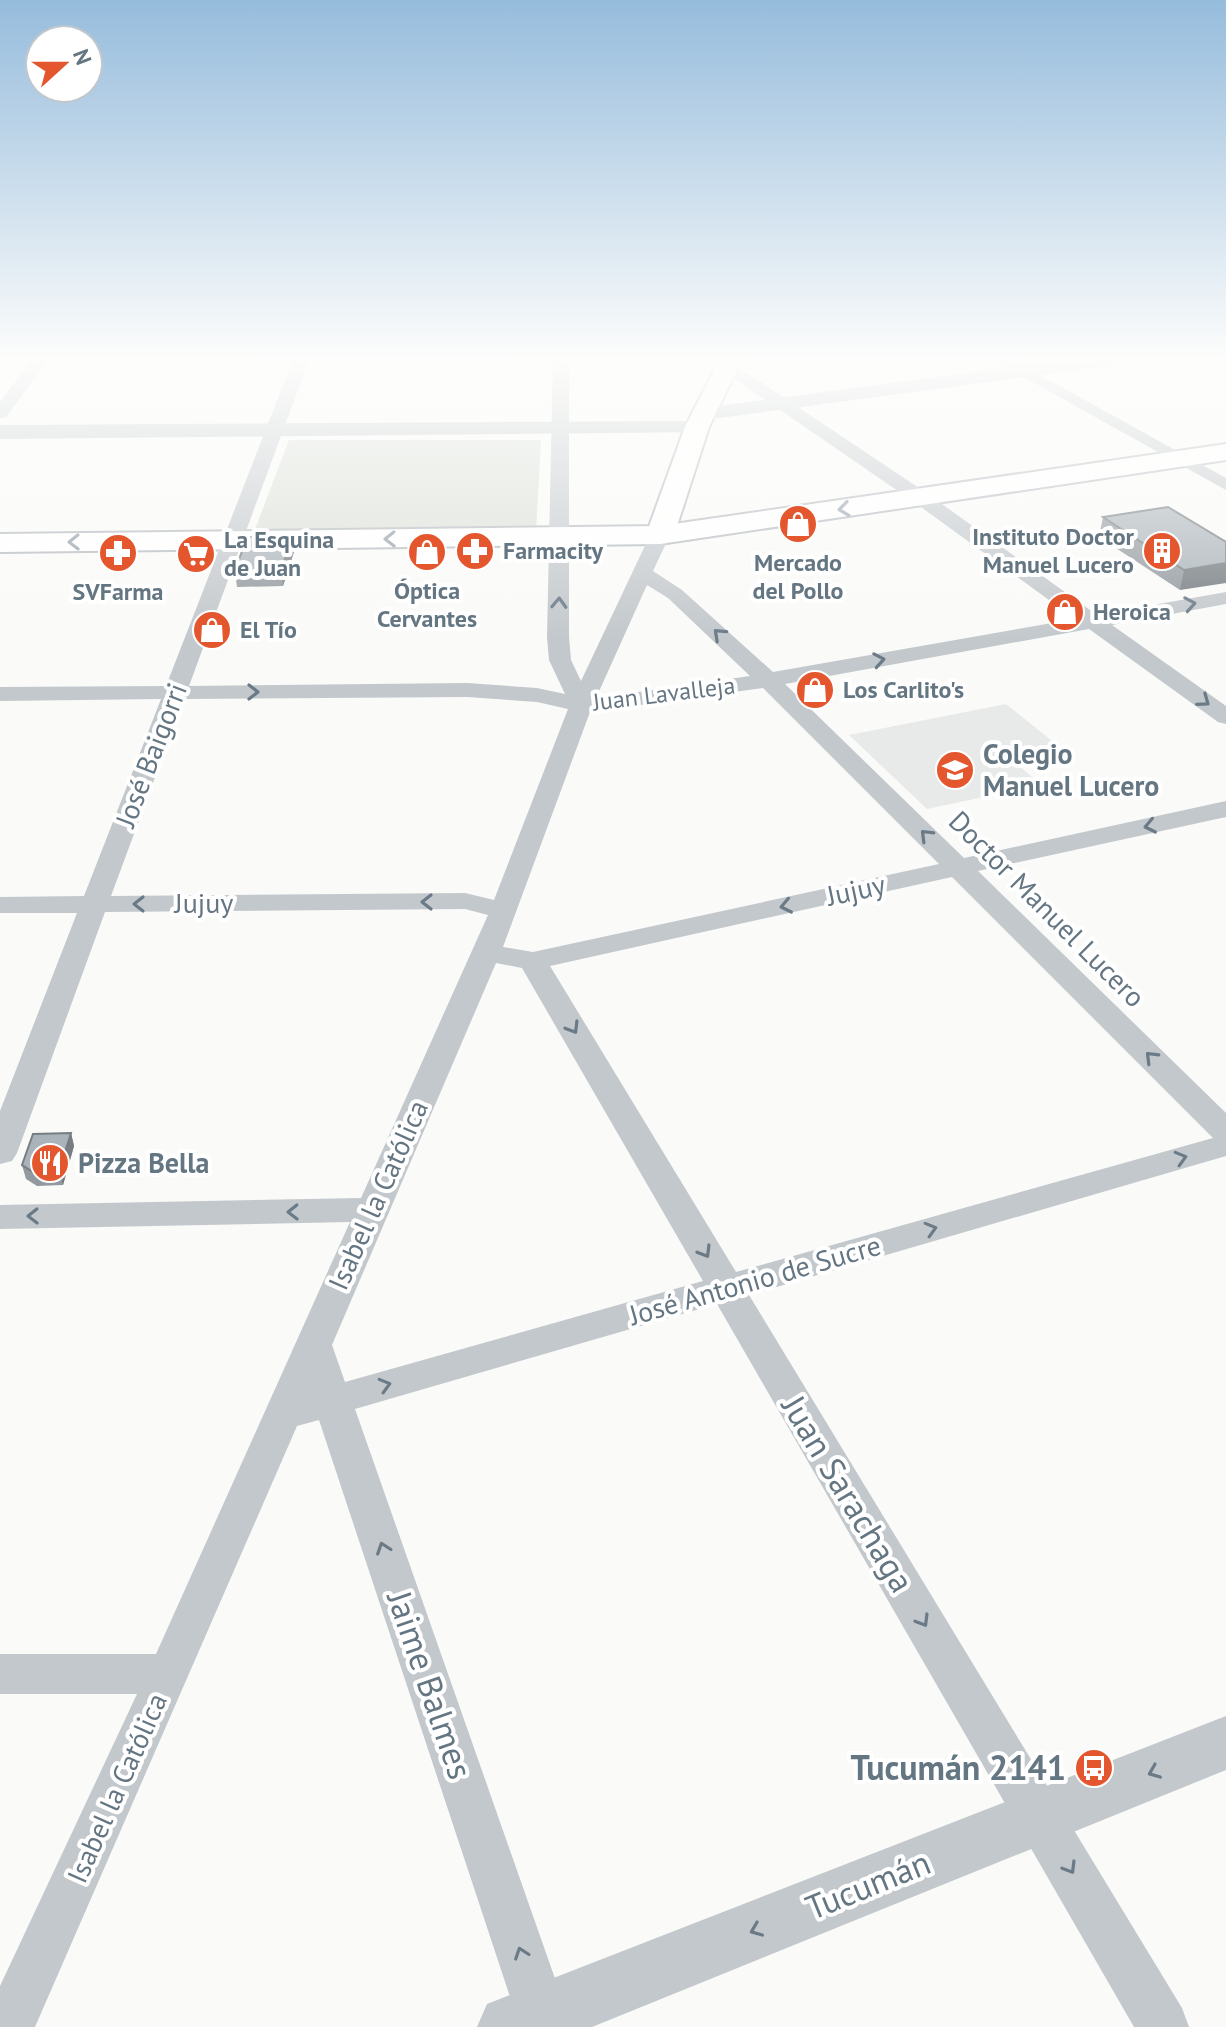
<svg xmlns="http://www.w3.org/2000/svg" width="1226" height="2027" font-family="'PT Sans',sans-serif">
<rect width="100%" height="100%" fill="#fafaf8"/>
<path fill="#e8e9e9" d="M 1006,704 L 1057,745 L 1008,756 L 1041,785 L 927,809 L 849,735 Z"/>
<path fill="#dadfd7" d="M 289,440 L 541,440 L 536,531 L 254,532 Z"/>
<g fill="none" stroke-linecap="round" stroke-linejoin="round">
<g stroke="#b3babf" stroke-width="4">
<path id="secondary" d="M 721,357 L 743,357 L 709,427 L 674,535 L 670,541 L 650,541 L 646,535 L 685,427 Z"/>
</g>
<g stroke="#b5babe" stroke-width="4">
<path id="primary" d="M 1226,444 L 1226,460 L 660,544 L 0,552 L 0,534 L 660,526 Z"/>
</g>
<path fill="#c3c8cc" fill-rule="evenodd" d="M 34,357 L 50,357 L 6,417 L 0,418 L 0,402 Z
M 294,357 L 310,357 L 189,686 L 467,683 L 537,688 L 565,694 L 549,660 L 547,637 L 553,357 L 569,357 L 569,637 L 571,660 L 581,681 L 650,535 L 660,529 L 670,535 L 653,571 L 682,590 L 773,672 L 1075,619 L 914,502 L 738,381 L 717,370 L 725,365 L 750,375 L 928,494 L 1097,615 L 1226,592 L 1226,604 L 1112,625 L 1226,706 L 1226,724 L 1218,722 L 1089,629 L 785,684 L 964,858 L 1226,801 L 1226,817 L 978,871 L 1226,1113 L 1226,1156 L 749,1295 L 1182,2008 L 1189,2027 L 1134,2027 L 717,1304 L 355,1409 L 572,2027 L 520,2027 L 319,1420 L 297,1426 L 35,2027 L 0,2027 L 0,1986 L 137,1694 L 0,1694 L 0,1654 L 156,1654 L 350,1222 L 0,1229 L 0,1205 L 361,1198 L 488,915 L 465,909 L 105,912 L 17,1153 L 12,1161 L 0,1164 L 0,1111 L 77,913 L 0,913 L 0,897 L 84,896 L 161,699 L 0,701 L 0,687 L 166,686 ZM 647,585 L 668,598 L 750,676 L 596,698 ZM 763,688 L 939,864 L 533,952 L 503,947 L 590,712 ZM 467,697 L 537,702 L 568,709 L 494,900 L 465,893 L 111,896 L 184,699 ZM 952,877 L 1213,1138 L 736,1272 L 550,966 ZM 496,963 L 522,968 L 703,1281 L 345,1382 L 332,1345 Z
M 988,357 L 1007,357 L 1226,478 L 1226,490 Z"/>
<path fill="#c3c8cc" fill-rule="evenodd" d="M 1088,357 L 1141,357 L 1131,363 L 704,420 L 693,414 L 704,408 Z
M 697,421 L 705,422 L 708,427 L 705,432 L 0,439 L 0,425 Z
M 1226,1716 L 1226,1770 L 592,2027 L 477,2027 L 487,2004 Z"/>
<use href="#secondary" fill="#fff" fill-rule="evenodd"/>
<use href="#primary" fill="#fff" fill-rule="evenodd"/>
</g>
<path fill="#929a9f" d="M 1103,517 L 1226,542 L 1180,590 L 1099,537 Z
M 292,537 L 294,552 L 283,586 L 237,587 L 235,571 Z
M 71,1133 L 74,1146 L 63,1185 L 37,1186 L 26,1179 L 22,1165 Z"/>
<path fill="#777d82" d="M 292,537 L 294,552 L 283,586 L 281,570 Z
M 1226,563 L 1226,583 L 1180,590 L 1184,570 Z
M 71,1133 L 74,1146 L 63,1185 L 59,1171 Z"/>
<path fill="#aab3b9" stroke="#777d82" stroke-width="2" d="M 1168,507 L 1226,542 L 1226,563 L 1184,570 L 1103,517 Z
M 247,537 L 292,537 L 281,570 L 235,571 Z
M 71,1133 L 59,1171 L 33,1172 L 22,1165 L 33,1134 Z"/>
<defs><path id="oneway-chevron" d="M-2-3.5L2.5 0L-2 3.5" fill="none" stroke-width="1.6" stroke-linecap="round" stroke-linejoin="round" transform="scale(2)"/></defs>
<g stroke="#939fa8">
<use href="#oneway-chevron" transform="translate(844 509) rotate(172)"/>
<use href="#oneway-chevron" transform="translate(390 539) rotate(179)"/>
<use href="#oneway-chevron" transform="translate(74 542) rotate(179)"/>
</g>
<g stroke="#6a7a87">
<use href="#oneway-chevron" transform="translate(559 603) rotate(-88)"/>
<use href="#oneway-chevron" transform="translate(1190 604) rotate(-10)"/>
<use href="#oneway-chevron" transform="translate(719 634) rotate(-137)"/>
<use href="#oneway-chevron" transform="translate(879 660) rotate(-10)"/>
<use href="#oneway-chevron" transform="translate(253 692)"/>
<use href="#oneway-chevron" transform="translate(1204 701) rotate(36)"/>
<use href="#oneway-chevron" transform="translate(1150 826) rotate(168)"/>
<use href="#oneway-chevron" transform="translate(926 835) rotate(-135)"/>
<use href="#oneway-chevron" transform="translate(427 902) rotate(180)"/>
<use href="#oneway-chevron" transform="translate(139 904) rotate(180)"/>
<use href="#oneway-chevron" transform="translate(786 906) rotate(168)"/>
<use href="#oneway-chevron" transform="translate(573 1028) rotate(59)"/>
<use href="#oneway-chevron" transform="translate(1151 1057) rotate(-135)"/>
<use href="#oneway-chevron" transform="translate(1181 1158) rotate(-16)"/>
<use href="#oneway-chevron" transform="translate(293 1212) rotate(179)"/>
<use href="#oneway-chevron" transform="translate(33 1216) rotate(179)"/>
<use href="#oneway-chevron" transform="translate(931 1229) rotate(-16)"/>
<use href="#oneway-chevron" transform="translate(705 1252) rotate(59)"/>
<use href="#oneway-chevron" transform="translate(385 1385) rotate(-16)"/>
<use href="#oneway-chevron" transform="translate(383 1548) rotate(-109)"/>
<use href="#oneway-chevron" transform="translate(923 1621) rotate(59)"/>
<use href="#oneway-chevron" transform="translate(1154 1772) rotate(158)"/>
<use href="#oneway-chevron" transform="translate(1070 1868) rotate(59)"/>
<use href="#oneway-chevron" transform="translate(756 1930) rotate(158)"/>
<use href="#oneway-chevron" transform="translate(521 1953) rotate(-109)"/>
</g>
<linearGradient id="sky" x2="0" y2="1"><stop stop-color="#96bcdc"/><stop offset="0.56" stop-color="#fdfdfc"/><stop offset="1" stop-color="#fdfdfc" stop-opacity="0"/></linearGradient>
<rect width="1226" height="641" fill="url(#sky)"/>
<defs>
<g id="shop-disc" transform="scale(2)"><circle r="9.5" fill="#e4572e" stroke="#fff"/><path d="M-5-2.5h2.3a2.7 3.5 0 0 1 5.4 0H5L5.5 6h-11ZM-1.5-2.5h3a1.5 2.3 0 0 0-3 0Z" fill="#fff"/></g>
<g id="pharmacy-disc" transform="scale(2)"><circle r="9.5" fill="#e4572e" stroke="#fff"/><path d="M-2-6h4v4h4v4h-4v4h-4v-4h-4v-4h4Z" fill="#fff"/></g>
<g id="building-disc" transform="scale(2)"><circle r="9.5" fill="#e4572e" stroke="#fff"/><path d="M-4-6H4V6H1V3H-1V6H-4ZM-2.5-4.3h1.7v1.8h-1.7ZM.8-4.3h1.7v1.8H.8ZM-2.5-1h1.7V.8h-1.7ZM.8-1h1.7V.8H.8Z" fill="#fff"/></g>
<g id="supermarket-disc" transform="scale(2)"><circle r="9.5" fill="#e4572e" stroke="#fff"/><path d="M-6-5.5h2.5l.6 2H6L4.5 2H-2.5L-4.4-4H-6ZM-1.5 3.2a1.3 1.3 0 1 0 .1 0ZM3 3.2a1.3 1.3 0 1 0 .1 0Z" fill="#fff"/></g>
<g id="school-disc" transform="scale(2)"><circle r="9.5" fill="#e4572e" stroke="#fff"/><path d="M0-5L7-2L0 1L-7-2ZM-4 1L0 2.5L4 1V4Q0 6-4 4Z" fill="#fff"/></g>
<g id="restaurant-disc" transform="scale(2)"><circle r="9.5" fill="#e4572e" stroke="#fff"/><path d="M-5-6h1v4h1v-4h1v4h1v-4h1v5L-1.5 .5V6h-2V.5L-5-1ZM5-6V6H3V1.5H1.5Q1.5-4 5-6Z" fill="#fff"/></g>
<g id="bus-disc" transform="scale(2)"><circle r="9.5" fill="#e4572e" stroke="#fff"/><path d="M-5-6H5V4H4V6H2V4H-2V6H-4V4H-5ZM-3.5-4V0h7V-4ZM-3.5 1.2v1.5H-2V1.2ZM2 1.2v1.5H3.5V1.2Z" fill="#fff"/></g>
</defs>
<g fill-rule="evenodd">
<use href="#shop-disc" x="798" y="524"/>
<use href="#pharmacy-disc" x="475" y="551"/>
<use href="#building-disc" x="1162" y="551"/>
<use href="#shop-disc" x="427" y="552"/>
<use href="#pharmacy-disc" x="118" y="553"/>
<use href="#supermarket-disc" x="196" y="554"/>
<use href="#shop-disc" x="1065" y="612"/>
<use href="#shop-disc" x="212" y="630"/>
<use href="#shop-disc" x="815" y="690"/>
<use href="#school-disc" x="955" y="770"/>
<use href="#restaurant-disc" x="50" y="1163"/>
<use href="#bus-disc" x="1094" y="1768"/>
</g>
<g text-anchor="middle" stroke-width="8" stroke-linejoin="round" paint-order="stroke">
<g font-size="24" font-weight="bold" fill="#657683" stroke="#fff" text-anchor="start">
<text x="1134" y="545" text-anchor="end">Instituto Doctor<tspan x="1134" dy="28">Manuel Lucero</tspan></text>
<text x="224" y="548">La Esquina<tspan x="224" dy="28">de Juan</tspan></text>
<text x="503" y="559">Farmacity</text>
<text x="798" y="571" text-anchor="middle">Mercado<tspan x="798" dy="28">del Pollo</tspan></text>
<text x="427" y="599" text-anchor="middle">Óptica<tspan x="427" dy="28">Cervantes</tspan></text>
<text x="118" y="600" text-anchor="middle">SVFarma</text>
<text x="1093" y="620">Heroica</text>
<text x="240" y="638">El Tío</text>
<text x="843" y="698">Los Carlito's</text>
</g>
<g font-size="24" fill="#657683" stroke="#fff">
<text transform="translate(664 694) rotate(-7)" y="8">Juan Lavalleja</text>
</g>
<g font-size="28" font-weight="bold" fill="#657683" stroke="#fff" text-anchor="start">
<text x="983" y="764">Colegio<tspan x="983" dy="32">Manuel Lucero</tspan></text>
<text x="78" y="1173">Pizza Bella</text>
</g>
<g font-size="28" fill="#657683" stroke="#fff">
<text transform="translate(151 755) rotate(-69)" y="10">José Baigorri</text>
<text transform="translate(856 890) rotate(-12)" y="10">Jujuy</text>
<text x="204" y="913">Jujuy</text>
<text transform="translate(1047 909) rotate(45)" y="10">Doctor Manuel Lucero</text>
<text transform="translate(378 1195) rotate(-66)" y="10">Isabel la Católica</text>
<text transform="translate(755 1280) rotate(-16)" y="10">José Antonio de Sucre</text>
<text transform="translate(117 1788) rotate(-66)" y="10">Isabel la Católica</text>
</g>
<g font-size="34" fill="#657683" stroke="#fff">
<text transform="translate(848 1494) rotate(59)" y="12">Juan Sarachaga</text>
<text transform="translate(430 1685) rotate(71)" y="12">Jaime Balmes</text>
<text transform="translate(868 1885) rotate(-22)" y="12">Tucumán</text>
</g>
<g font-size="34" font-weight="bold" fill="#657683" stroke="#fff" text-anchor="end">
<text x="1066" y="1780">Tucumán 2141</text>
</g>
</g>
<g transform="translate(64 64) rotate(69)"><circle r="38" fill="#ffffff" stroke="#c1c8cd" stroke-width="2"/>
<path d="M0-6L14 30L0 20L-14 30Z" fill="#e4572e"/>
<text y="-12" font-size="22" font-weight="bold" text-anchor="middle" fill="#657683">N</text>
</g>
</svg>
